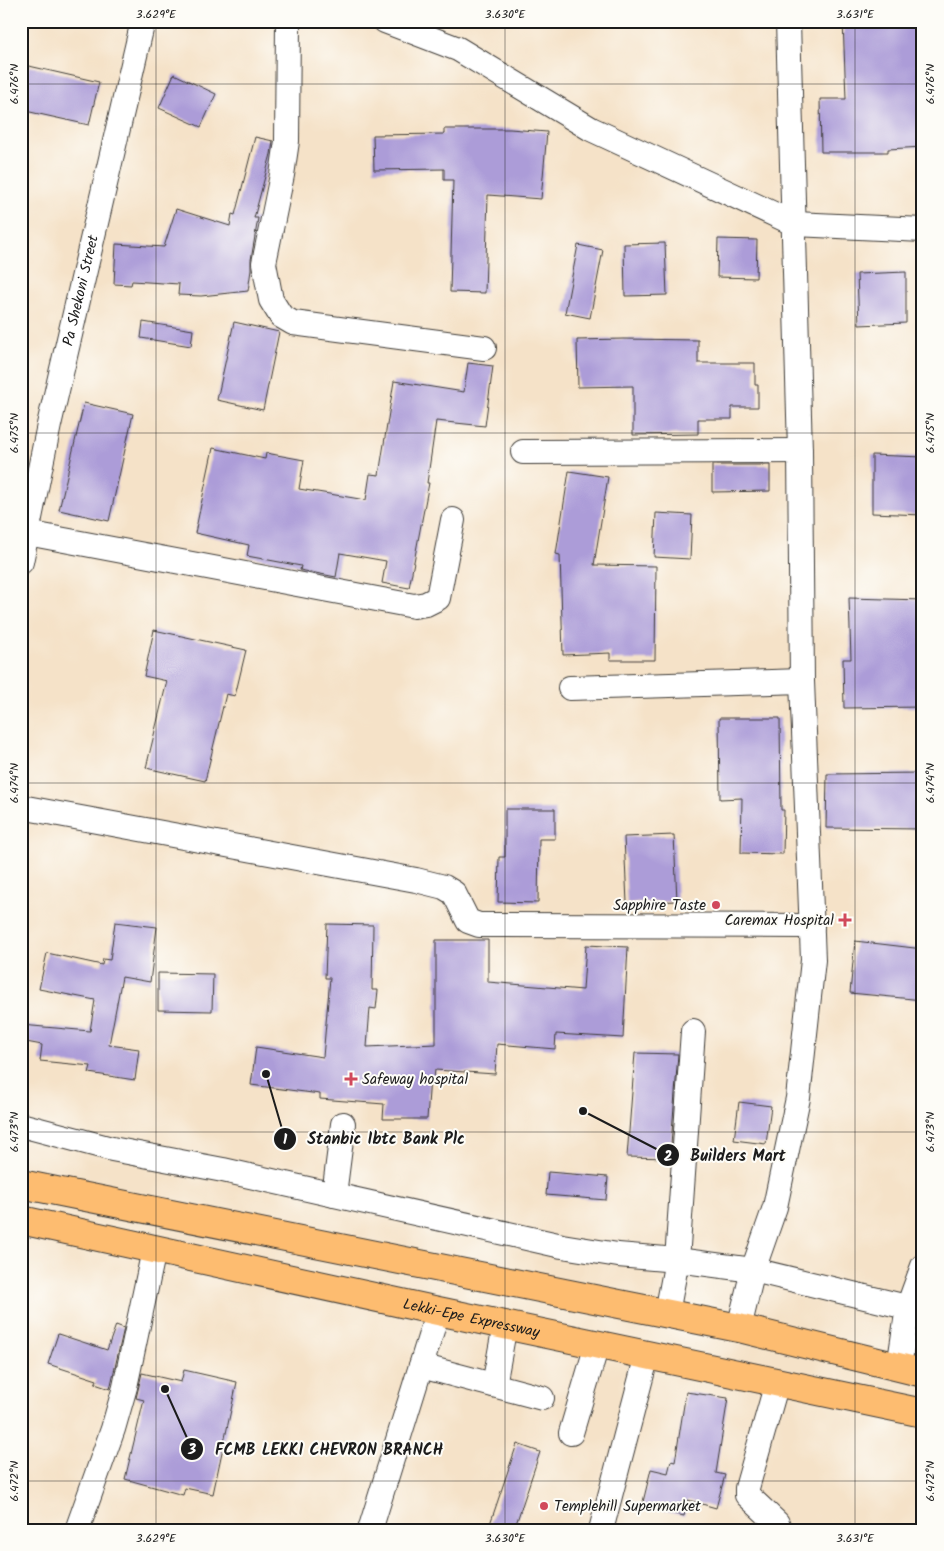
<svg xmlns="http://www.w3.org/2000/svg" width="944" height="1551" font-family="Kalam,sans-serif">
<rect width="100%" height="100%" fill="#fdfcf7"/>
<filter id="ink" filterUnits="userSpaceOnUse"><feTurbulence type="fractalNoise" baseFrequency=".02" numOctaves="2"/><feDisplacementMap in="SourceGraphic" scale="10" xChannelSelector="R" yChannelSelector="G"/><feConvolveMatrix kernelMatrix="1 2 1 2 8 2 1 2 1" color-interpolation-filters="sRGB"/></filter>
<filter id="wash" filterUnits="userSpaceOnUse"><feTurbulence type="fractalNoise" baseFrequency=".0096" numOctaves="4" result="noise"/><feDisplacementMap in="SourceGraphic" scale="20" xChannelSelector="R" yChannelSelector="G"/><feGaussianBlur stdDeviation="1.12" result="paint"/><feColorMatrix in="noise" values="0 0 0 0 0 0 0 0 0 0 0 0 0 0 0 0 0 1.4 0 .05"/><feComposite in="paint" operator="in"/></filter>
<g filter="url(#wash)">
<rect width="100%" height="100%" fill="#f5e2c8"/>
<g id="blocks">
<path fill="#ac9cd8" d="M 843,21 L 923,21 L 923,147 L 888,149 L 888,152 L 821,152 L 820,99 L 846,99 Z
M 29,66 L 99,82 L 89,125 L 21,110 L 21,99 Z
M 174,74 L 216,94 L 201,127 L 159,108 Z
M 444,129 L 510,129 L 547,132 L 541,199 L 488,195 L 485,293 L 450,292 L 453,180 L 444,180 L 444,169 L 374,170 L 373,135 L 444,134 Z
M 255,137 L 273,141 L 271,154 L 254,218 L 258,218 L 251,260 L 251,270 L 248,291 L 201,296 L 178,295 L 179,284 L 132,281 L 131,285 L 114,284 L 116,244 L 164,247 L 176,209 L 230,226 L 232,214 L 235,215 Z
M 718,239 L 757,240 L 756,278 L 717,277 Z
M 665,243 L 667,295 L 625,296 L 624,244 Z
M 578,245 L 603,250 L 590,318 L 565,313 Z
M 906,272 L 906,323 L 859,325 L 857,274 Z
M 143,322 L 193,330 L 191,346 L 141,338 Z
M 234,322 L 279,332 L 263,410 L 217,400 Z
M 623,339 L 698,340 L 698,363 L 755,363 L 755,385 L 758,385 L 758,407 L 732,407 L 732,419 L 698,419 L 698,434 L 633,435 L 633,386 L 578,387 L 577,340 Z
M 468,363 L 493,366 L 485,426 L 436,421 L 427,483 L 429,483 L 409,588 L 382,583 L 386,561 L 340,553 L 336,577 L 300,570 L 301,566 L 247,556 L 249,545 L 195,533 L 213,448 L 265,459 L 266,453 L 304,460 L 299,489 L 366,500 L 370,474 L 379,475 L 394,381 L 464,392 Z
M 84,403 L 133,414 L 109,521 L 59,510 Z
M 872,455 L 923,457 L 923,515 L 872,513 Z
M 712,465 L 770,465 L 770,491 L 712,492 Z
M 569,471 L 608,477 L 594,565 L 656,566 L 655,660 L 610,660 L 610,653 L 563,655 L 560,555 L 556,554 Z
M 656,513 L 692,515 L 690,559 L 654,557 Z
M 849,598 L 923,600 L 923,707 L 844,708 L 843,659 L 851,659 Z
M 154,630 L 246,650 L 235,696 L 226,694 L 205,781 L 146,768 L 167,681 L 144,676 Z
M 719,718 L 780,718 L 781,810 L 784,810 L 783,854 L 741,853 L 742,798 L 720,799 Z
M 923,773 L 923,829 L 826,828 L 827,774 Z
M 505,809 L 555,809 L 555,839 L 539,839 L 538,903 L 498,902 L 499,857 L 505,857 Z
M 674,835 L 677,901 L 627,903 L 624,837 Z
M 115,922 L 157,927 L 150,982 L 122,977 L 109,1045 L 139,1049 L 135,1080 L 89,1073 L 91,1066 L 40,1061 L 42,1045 L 21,1041 L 21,1025 L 90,1031 L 95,1000 L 39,989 L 47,953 L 102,965 L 103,959 L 110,960 Z
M 327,924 L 373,925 L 372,990 L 378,990 L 376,1009 L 370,1008 L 367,1047 L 436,1044 L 436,940 L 488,940 L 488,982 L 583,990 L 586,945 L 628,947 L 623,1038 L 556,1034 L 555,1049 L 497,1044 L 495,1074 L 435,1070 L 434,1078 L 430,1078 L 427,1119 L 383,1119 L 384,1104 L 320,1099 L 320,1094 L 251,1085 L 256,1047 L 323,1057 L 330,978 L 325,978 Z
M 855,941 L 923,949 L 923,1000 L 850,993 Z
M 158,973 L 213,974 L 212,1011 L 158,1010 Z
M 635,1053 L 678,1054 L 670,1158 L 627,1157 Z
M 739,1102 L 771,1106 L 766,1144 L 734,1140 Z
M 548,1172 L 608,1177 L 606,1200 L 546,1195 Z
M 116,1325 L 124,1328 L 110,1389 L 95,1384 L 97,1380 L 48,1364 L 58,1334 L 107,1350 Z
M 184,1370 L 237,1382 L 213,1494 L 185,1488 L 183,1495 L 125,1479 L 144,1400 L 136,1398 L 142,1373 L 181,1382 Z
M 686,1392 L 728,1398 L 716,1473 L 725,1475 L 716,1508 L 688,1500 L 684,1516 L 642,1506 L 651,1469 L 668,1473 L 671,1461 L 675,1462 Z
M 517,1444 L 540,1452 L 514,1530 L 506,1530 L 490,1524 Z"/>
</g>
</g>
<g filter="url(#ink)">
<use href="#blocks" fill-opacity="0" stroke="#3d3a36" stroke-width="1"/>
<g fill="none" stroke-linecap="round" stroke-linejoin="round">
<g stroke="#3d3a36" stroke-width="26">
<g id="minor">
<path d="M 288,21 L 287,141 L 282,175 L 264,263 L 271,300 L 281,316 L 293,323 L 484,348"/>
<path d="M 385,21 L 458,49 L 591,129 L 795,224 L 923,230"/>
<path d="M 523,452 L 800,451"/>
<path d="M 27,533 L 414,606 L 426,604 L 438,598 L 453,520"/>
<path id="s1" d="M 21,562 L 49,425 L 143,21"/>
<path d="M 570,688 L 802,681"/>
<path d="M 21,807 L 416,880 L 444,887 L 454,893 L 468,921 L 479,925 L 812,926"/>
<path d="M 21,1125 L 112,1149 L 223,1170 L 562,1246 L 618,1255 L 677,1260 L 753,1270 L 923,1311"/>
<path d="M 334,1195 L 343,1124"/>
<path d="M 667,1313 L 677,1260 L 693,1031"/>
<path d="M 739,1328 L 753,1270 L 775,1207 L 798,1098 L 813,960 L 802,681 L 800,451 L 788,21"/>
<path d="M 421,1366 L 542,1398"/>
<path d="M 899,1367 L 908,1307 L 923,1266"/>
<path d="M 777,1383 L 747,1488 L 747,1495 L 777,1523 L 780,1530"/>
<path d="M 494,1385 L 505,1325"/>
<path d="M 571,1433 L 597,1345"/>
<path d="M 77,1530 L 113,1429 L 125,1387 L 154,1250"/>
<path d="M 370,1530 L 438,1311"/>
<path d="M 601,1530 L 647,1355"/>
</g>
</g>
<g stroke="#3d3a36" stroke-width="30">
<g id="highway">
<path d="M 21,1184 L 739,1328 L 923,1373"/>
<path id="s2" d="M 21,1220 L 438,1311 L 923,1413"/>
</g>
</g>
<use href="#minor" stroke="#fff" stroke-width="24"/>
<use href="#highway" stroke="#fdbc70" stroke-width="28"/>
</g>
</g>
<path fill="none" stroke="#1c1c1c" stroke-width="1" stroke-opacity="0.45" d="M 156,21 L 156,1530M 505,21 L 505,1530M 855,21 L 855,1530M 21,84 L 923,84M 21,433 L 923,433M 21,783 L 923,783M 21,1132 L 923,1132M 21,1481 L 923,1481"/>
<g fill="#d1495b" stroke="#fdfcf7" stroke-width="2">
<circle cx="716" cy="905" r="5"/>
<path d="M842.5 912.5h5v5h5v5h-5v5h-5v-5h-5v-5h5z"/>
<path d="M348.5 1071.5h5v5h5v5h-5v5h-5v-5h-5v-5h5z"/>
<circle cx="544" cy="1506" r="5"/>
</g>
<g text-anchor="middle" stroke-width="4" stroke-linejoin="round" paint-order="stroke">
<g font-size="15" fill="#1c1c1c" stroke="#fdfcf7">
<text dy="5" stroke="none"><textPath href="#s1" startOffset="278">Pa Shekoni Street</textPath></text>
<text dy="5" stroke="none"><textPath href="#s2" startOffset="461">Lekki-Epe Expressway</textPath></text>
</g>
<g font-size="15" fill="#1c1c1c" stroke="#fdfcf7" text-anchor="end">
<text x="706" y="910">Sapphire Taste</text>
<text x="834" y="925">Caremax Hospital</text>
<text x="362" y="1084" text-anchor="start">Safeway hospital</text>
<text x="554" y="1511" text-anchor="start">Templehill Supermarket</text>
</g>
</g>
<path fill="none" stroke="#1c1c1c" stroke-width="2" d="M266 1074L285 1139M583 1111L668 1155M165 1389L192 1449"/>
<g fill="#1c1c1c" stroke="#fdfcf7" stroke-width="2">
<circle cx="266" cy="1074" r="5"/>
<circle cx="583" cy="1111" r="5"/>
<circle cx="165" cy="1389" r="5"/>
<circle cx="285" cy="1139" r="12"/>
<circle cx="668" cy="1155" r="12"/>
<circle cx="192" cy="1449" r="12"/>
</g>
<g font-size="15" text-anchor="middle" font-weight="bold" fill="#fff">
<text x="285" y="1144">1</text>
<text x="668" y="1161">2</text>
<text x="192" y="1454">3</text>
</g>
<g font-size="16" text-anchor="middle" font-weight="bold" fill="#1c1c1c" stroke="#fdfcf7" stroke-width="4" stroke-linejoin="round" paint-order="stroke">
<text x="386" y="1144">Stanbic Ibtc Bank Plc</text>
<text x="738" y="1161">Builders Mart</text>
<text x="329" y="1455">FCMB LEKKI CHEVRON BRANCH</text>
</g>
<rect width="944" height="1551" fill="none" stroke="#fdfcf7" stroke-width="55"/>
<rect x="28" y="28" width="888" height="1496" fill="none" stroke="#1c1c1c" stroke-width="2"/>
<g font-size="12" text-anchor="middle" fill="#1c1c1c">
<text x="156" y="18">3.629°E</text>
<text x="505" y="18">3.630°E</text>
<text x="855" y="18">3.631°E</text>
<text transform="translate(14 84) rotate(-90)" y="4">6.476°N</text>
<text transform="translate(930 84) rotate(-90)" y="4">6.476°N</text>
<text transform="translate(14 433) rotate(-90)" y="4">6.475°N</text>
<text transform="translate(930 433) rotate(-90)" y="4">6.475°N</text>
<text transform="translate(14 783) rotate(-90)" y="4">6.474°N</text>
<text transform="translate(930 783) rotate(-90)" y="4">6.474°N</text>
<text transform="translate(14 1132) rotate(-90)" y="4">6.473°N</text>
<text transform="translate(930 1132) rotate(-90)" y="4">6.473°N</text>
<text transform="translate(14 1481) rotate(-90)" y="4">6.472°N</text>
<text transform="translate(930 1481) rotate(-90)" y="4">6.472°N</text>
<text x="156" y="1542">3.629°E</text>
<text x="505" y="1542">3.630°E</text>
<text x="855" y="1542">3.631°E</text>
</g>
</svg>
